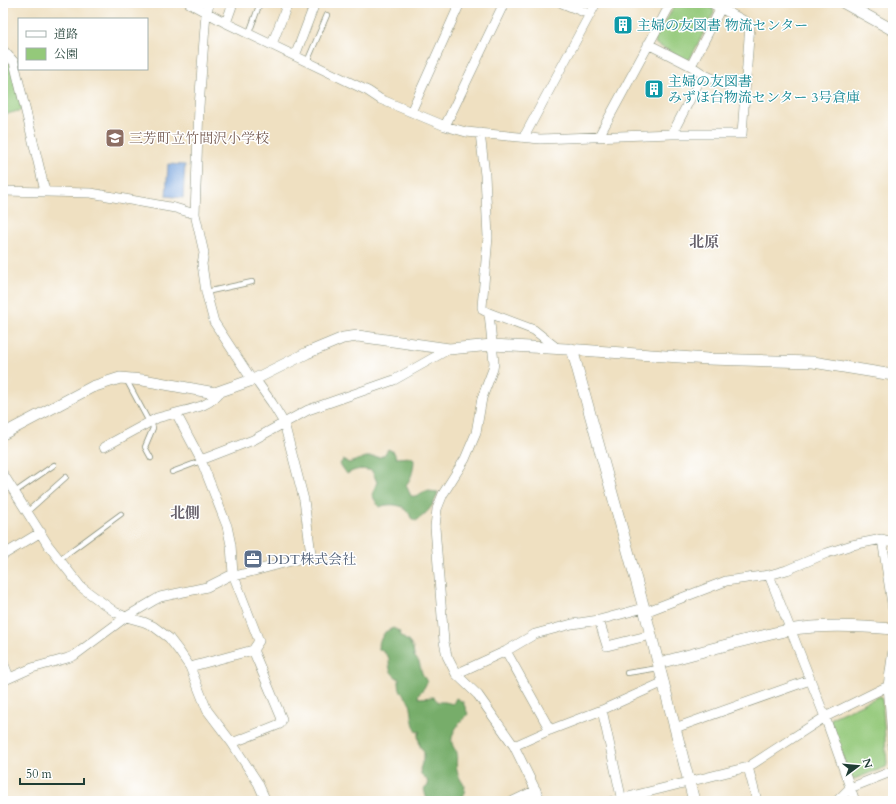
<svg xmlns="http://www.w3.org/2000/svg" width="896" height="804" font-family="Cardo,'Noto Serif JP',serif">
<rect width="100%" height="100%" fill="#fff"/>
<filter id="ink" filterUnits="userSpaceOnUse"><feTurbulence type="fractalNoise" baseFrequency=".025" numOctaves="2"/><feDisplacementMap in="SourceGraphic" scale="8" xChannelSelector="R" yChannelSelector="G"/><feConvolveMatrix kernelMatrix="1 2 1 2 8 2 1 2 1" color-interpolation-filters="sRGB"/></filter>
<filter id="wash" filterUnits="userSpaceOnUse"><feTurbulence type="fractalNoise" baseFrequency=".012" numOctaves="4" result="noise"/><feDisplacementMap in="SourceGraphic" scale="16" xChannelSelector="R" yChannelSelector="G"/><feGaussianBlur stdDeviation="0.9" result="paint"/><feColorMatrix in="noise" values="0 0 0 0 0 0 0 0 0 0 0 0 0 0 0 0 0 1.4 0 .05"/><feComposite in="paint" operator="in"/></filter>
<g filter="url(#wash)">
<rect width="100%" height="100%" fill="#efe0c1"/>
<path fill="#94c97a" stroke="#5a8357" d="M 676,3 L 703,3 L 713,8 L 714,13 L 690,59 L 686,60 L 656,44 L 655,40 Z
M 10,63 L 22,110 L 3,115 L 3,66 Z
M 880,696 L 882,697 L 887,764 L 886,767 L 854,779 L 850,778 L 830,721 L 833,717 Z"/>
<path fill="#77ad6a" stroke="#4b754f" d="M 388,449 L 394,452 L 396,458 L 411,457 L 414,459 C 414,468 412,478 406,485 L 411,496 C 419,497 420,492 427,491 C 431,491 435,492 438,492 C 435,505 426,514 416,521 L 411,518 L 409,513 L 406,511 L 403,507 C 395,504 387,504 379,507 L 372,495 L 377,482 L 372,471 C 362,468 355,469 347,474 L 340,464 L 343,460 L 349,463 L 366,457 L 380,457 L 384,455 Z
M 393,628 L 399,631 L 402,637 L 409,642 L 413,648 L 414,656 L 419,662 L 422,673 L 427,682 L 424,688 L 418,695 L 419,698 L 434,697 L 438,702 L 445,702 L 453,704 L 456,698 L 463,702 L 468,714 C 458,725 444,738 457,752 C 456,768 455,773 465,786 L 463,801 L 427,801 L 424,789 L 428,786 L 427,780 L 421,774 L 420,769 L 424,757 L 424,752 L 420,746 L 418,736 L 420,731 L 417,732 C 411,723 413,713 410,704 C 408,699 406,698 403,694 C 399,690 399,684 399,679 C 389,673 389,668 389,658 L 384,652 L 379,649 L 378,644 L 385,632 Z"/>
<path fill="#709ed9" stroke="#486e86" d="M 168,164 L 185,165 L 183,198 L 166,196 Z"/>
</g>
<g filter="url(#ink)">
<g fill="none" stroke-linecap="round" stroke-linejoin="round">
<g stroke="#878e7a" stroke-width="6">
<path id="service" d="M 249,33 L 260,3
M 307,62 L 327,15
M 206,292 L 252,282
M 126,379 L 149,422
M 151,421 L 153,428 L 145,447 L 151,458
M 172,472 L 201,461
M 15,492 L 54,465
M 28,511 L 66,477
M 60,559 L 121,514
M 627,673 L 659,668"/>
</g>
<g stroke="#878e7a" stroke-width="10">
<path id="minor" d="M 189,3 L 226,23 L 368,91 L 380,99 L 445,126 L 466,132 L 540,139 L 672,134 L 742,134 L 750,24 L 711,3
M 210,3 L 206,13 L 199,107 L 195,214 L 204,253 L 202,264 L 206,292 L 214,322 L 252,380
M 562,3 L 589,14
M 226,23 L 233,3
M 272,44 L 288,3
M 648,44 L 691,66 L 703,74 L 745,94
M 3,50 L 14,62 L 45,191
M 295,56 L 315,3
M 691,66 L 723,4
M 411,112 L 460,3
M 445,126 L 504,3
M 480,133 L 485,175 L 488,237 L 482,307 L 483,310 L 489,313 L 534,330 L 558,349
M 672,134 L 703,74
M 599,136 L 671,3
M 524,137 L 596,3
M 3,191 L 91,193 L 175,208 L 195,214
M 489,313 L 494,363 L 493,369 L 482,398 L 476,433 L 465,459 L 443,494 L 437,509 L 435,527 L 444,642 L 447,656 L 456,674 L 478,695 L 514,746 L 541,801
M 176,413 C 191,409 212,406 220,391
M 104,447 L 157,418 L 176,413 L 201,460 L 227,526 L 231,545 L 233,574 L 259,641 L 253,650 L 190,667
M 201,460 L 253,440 L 308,410 L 394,380 L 449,349
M 3,474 L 48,545 L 81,587 L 115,612 L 126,617 L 144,622 L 153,626 L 169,638 L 179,651 L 190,667 L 207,710 L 232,743 L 258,783 L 266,801
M 882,539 L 893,610
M 3,555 L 41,532
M 769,575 L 825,717 L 855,801
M 235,576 L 310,556 L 311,554 L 304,500 L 284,423 L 272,403 L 255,379
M 645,612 L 726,581 L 769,575 L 787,570 L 827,553 L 852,545 L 882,539 L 893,542
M 599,620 L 607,646 L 651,635
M 893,650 L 888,686 L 893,747
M 506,651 L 550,730
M 3,662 L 9,677
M 456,674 L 506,651 L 535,634 L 572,624 L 599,620 L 644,608
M 3,681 L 32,668 L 68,658 L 75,655 L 126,617 L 153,601 L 160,597 L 207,587 L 233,574
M 602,710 L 622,801
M 675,728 L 810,680
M 232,743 L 280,724 L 282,719 L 253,650
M 514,746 L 550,730 L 602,710 L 664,682
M 748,767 L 757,801
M 513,801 L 536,790
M 612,801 L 748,767 L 825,717 L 888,686
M 837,801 L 850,788 L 893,771"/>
</g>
<g stroke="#878e7a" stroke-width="12">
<path id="tertiary" d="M 844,3 L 893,30
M 572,349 L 645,612 L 694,801
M 3,434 L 92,387 L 120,378 L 143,380 L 215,393 L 255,379 L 307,353 L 343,338 L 358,336 L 449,349 L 492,345 L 566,349 L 708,359 L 813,362 L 893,375
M 659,663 C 702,652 745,639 789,630 C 823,624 859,626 893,629"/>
</g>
<use href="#service" stroke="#fff" stroke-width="4.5"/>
<use href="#minor" stroke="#fff" stroke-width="9"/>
<use href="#tertiary" stroke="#fff" stroke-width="11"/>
</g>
</g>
<defs>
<g id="building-square" transform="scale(1)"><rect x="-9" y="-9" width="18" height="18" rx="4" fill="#0f9aa8" stroke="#fff"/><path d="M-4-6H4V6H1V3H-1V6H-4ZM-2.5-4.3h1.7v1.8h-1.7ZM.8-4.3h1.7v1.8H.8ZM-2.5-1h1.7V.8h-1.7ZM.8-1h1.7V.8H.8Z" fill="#fff"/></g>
<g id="school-square" transform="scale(1)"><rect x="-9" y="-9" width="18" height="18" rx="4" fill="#8d6e63" stroke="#fff"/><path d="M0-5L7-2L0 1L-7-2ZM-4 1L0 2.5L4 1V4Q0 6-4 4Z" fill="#fff"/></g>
<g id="office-square" transform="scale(1)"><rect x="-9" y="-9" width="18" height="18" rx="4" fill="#5c6f8a" stroke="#fff"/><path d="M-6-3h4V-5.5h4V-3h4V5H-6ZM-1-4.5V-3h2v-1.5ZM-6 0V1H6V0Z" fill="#fff"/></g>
</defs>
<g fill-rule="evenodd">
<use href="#building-square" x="623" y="25"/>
<use href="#building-square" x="654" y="89"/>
<use href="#school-square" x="115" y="138"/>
<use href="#office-square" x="253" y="559"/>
</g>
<g text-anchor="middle" stroke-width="3" stroke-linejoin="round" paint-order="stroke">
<g font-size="14" fill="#0d838f" stroke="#fff" text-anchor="start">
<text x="637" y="30">主婦の友図書 物流センター</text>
<text x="668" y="86">主婦の友図書<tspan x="668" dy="16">みずほ台物流センター 3号倉庫</tspan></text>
</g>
<g font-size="14" fill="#785e54" stroke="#fff" text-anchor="start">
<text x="129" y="143">三芳町立竹間沢小学校</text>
</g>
<g font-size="14" fill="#4e5e75" stroke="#fff" text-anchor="start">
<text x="267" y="564">DDT株式会社</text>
</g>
<g font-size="15" font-weight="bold" fill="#66606a" stroke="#fff">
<text x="704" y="247">北原</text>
<text x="185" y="518">北側</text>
</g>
</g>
<rect width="896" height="804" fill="none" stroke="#fff" stroke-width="16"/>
<rect x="18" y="18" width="130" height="52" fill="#ffffff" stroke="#a5b1ae"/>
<rect x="26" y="31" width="20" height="6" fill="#ffffff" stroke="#a5b1ae"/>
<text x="54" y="38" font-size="12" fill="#1f3d34">道路</text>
<rect x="26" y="48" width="20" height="12" fill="#94c97a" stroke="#a5b1ae"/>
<text x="54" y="58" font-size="12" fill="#1f3d34">公園</text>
<g transform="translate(858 766) rotate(74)" stroke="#ffffff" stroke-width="3" paint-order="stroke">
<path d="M0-3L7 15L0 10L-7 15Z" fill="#1f3d34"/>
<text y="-6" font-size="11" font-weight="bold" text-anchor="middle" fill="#1f3d34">N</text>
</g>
<path d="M20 778v6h64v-6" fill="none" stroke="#1f3d34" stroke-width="2"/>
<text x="26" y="778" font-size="12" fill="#1f3d34" stroke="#ffffff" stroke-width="3" paint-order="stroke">50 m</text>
</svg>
